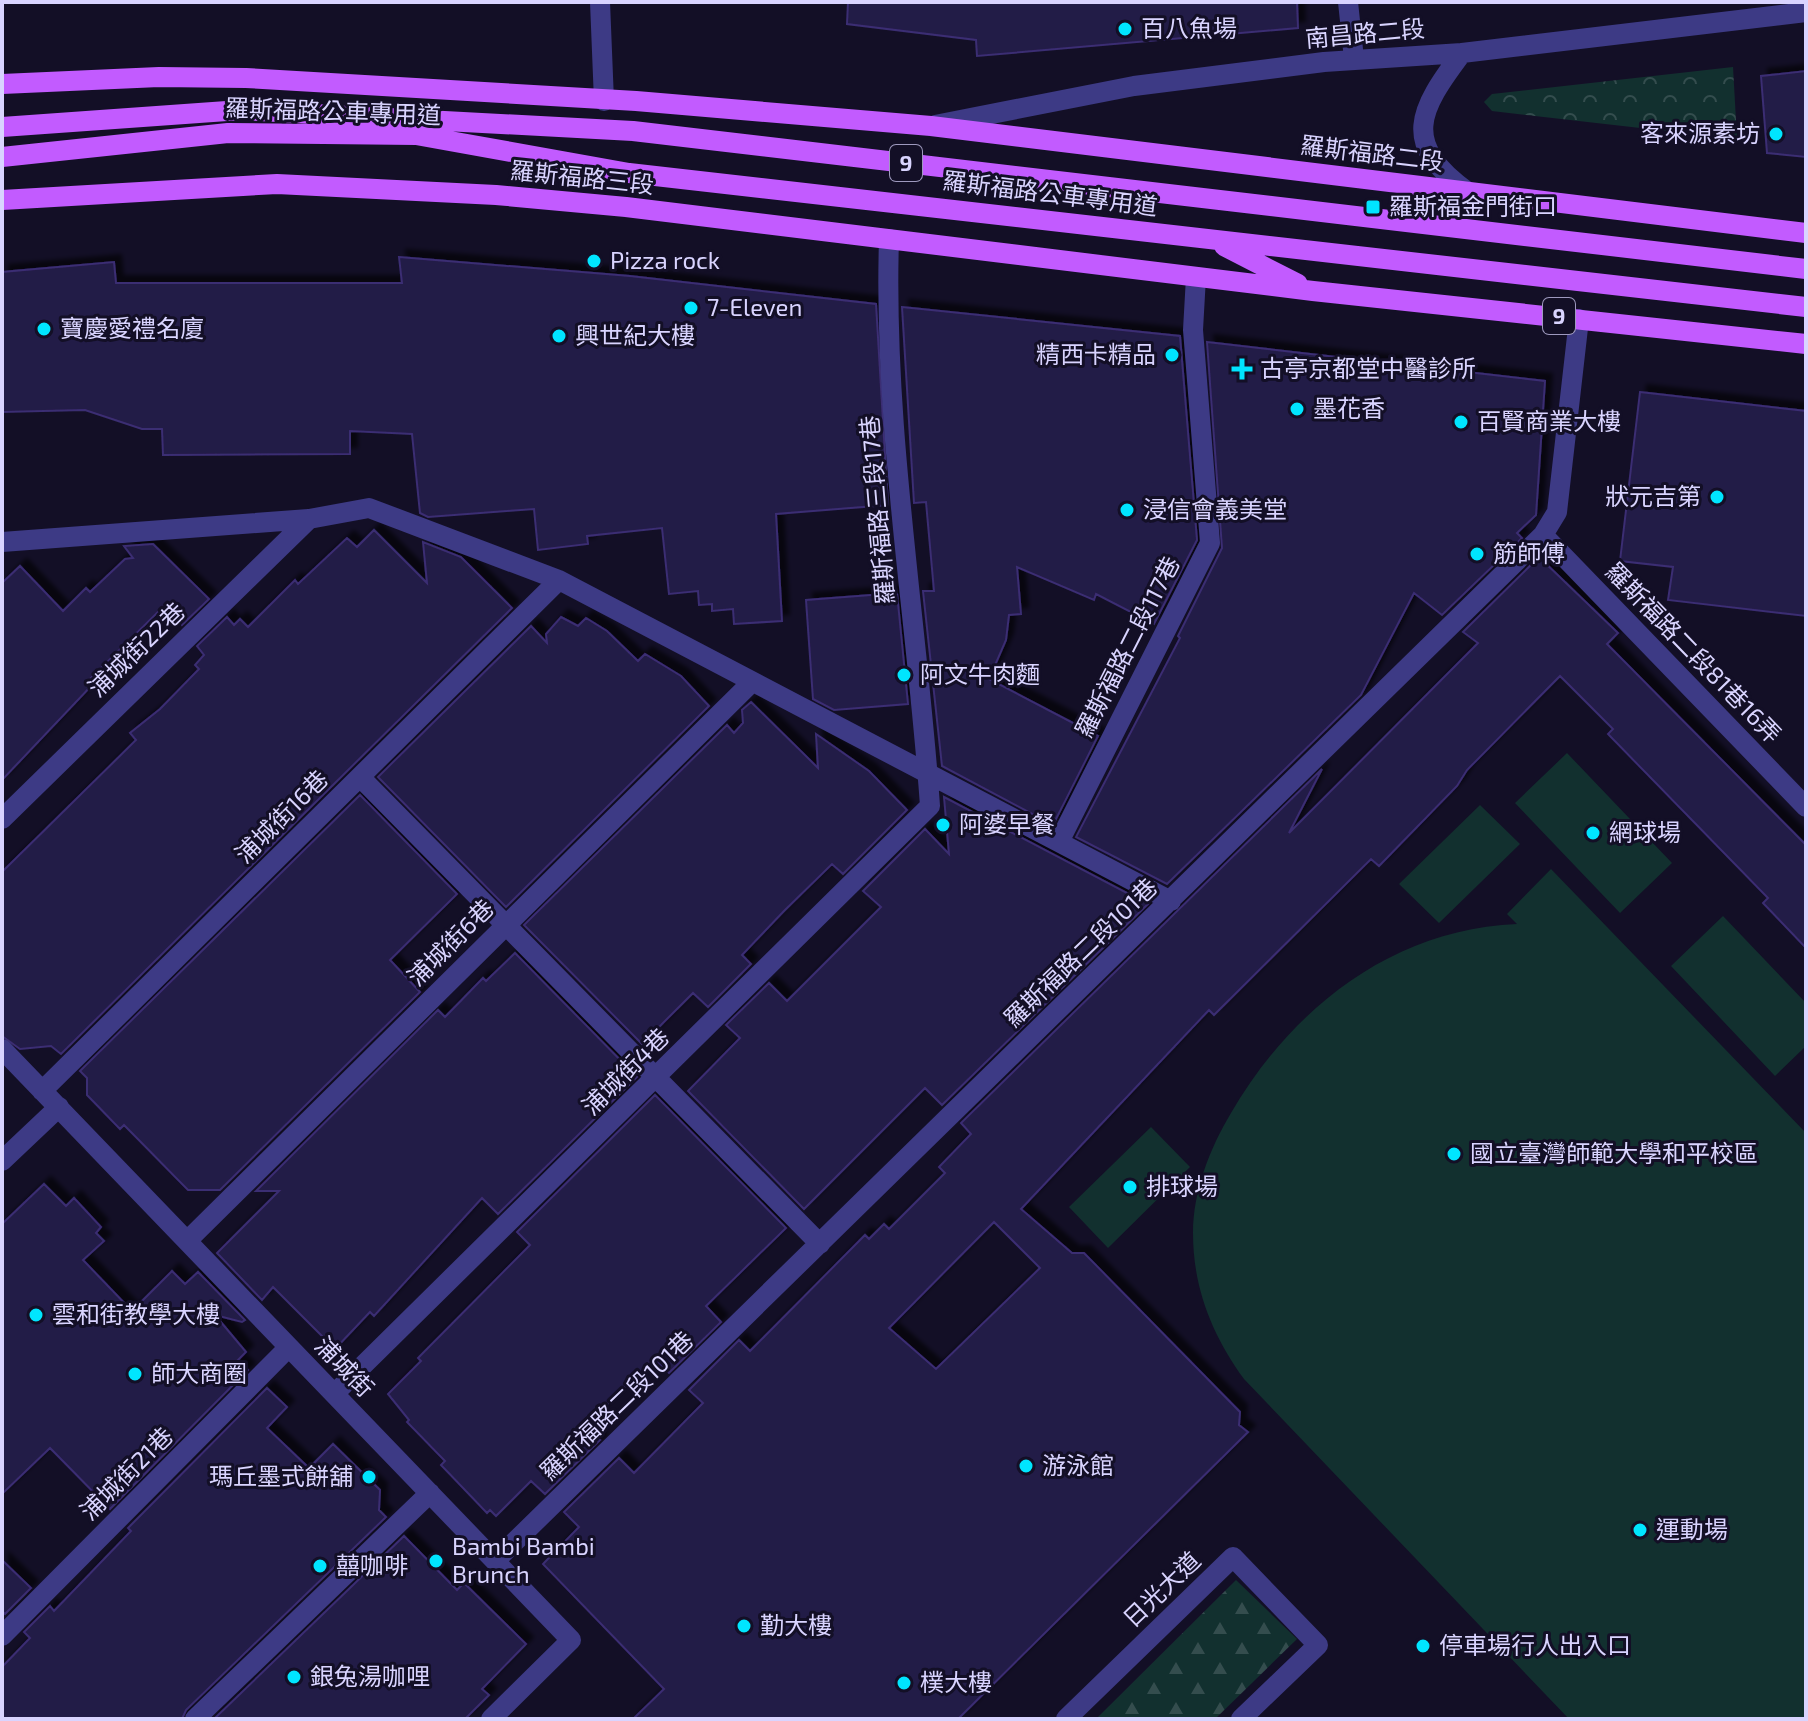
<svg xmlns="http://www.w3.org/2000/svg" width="1808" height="1721" font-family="'Exo 2','Noto Sans TC',sans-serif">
<defs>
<pattern id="forest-firs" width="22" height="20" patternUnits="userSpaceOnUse" patternTransform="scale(2)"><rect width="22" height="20" fill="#12302f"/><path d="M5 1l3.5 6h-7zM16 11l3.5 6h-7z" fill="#344d4e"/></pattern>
<pattern id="park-crowns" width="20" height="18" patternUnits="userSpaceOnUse" patternTransform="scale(2)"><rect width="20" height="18" fill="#12302f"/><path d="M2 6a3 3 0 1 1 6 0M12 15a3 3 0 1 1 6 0" fill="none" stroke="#344d4e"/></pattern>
<filter id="shadow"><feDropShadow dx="7" dy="-7" stdDeviation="2" flood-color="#0009"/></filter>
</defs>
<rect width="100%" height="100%" fill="#130f26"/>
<path fill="url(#forest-firs)" d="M 1236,1580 L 1297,1639 L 1215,1719 L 1096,1719 Z"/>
<path fill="url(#park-crowns)" d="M 1733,67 L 1737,139 L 1492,111 L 1484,102 L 1492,94 Z"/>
<path fill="#12302f" d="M 1567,753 L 1672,863 L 1620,913 L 1515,803 Z
M 1480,805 L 1520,844 L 1439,923 L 1399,884 Z
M 1551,869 L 1806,1133 L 1806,1719 L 1569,1719 L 1244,1379 C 1212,1335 1193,1288 1193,1233 C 1193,1191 1210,1148 1231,1113 C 1292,1008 1393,929 1517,924 L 1507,914 Z
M 1723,916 L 1806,1003 L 1806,1046 L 1775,1076 L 1671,966 Z
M 1151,1127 L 1190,1167 L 1108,1248 L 1069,1207 Z"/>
<path fill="#241b47" stroke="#3b2d73" stroke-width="2" fill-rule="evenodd" filter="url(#shadow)" d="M 848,2 L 1297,2 L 1298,28 L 977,56 L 976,40 L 847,24 Z
M 1806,71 L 1806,157 L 1767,153 L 1761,76 Z
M 399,257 L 630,276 L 876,304 L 888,505 L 776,514 L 782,621 L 734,624 L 733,609 L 712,611 L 712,604 L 699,605 L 698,591 L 669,594 L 662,528 L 587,536 L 588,544 L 538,550 L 534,509 L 428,517 L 420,513 L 412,434 L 350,431 L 350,454 L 163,455 L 162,429 L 142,429 L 85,410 L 2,412 L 2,272 L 114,262 L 116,283 L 402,283 Z
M 902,307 L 1180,336 L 1197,540 L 1154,624 L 1096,594 L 1094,600 L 1017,567 L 1021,614 L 1009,615 L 1006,640 L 989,679 L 1098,736 L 1053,825 L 942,766 L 923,591 L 934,591 L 926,502 L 914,503 Z
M 1207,342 L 1545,381 L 1536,515 L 1517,533 L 1522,538 L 1442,615 L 1414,593 L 1361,695 L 1167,884 L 1076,837 L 1180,638 L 1178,636 L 1222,548 Z
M 1640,392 L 1806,411 L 1806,616 L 1668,600 L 1673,567 L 1620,561 Z
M 374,530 L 427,583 L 423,542 L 461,557 L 512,608 L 61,1054 L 51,1046 L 20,1049 L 2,1036 L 2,872 L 136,740 L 130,733 L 160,709 L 199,669 L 195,665 L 204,655 L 197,646 L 227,617 L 234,625 L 240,619 L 248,627 L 295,580 L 298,584 L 347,538 L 357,547 Z
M 153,544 L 209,599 L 182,625 L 166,604 L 90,679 L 94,683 L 2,780 L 2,583 L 20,566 L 63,611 L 86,588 L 90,592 L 125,559 L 133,558 L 124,546 Z
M 1539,557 L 1618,633 L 1607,644 L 1806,845 L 1806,948 L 1763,903 L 1768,898 L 1608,734 L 1613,729 L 1560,676 L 1467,770 L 1457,786 L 1379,866 L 1371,859 L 1214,1015 L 1209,1010 L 1021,1209 L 1072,1253 L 1084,1253 L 1240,1412 L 1239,1425 L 1248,1432 L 958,1719 L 633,1719 L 664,1689 L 543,1564 L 579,1527 L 564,1512 L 619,1458 L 634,1473 L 703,1403 L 689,1390 L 739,1340 L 750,1351 L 865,1235 L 869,1239 L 884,1224 L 889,1229 L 945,1173 L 939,1167 L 971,1134 L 961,1123 L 1322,769 L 1289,833 L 1478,643 L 1463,632 ZM 994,1222 L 1040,1268 L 936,1369 L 889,1328 Z
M 897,593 L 908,704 L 834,710 L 813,699 L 806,600 Z
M 561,617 L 578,626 L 586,618 L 607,631 L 638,661 L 645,654 L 681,676 L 709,706 L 506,907 L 378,777 L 531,626 L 547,643 L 546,634 Z
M 751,702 L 818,768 L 816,734 L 869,771 L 907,810 L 843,874 L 832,864 L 784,911 L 742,955 L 751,964 L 708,1007 L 693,993 L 642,1044 L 524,925 L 727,725 L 734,733 L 743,723 L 742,710 Z
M 360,795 L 457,894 L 390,960 L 420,992 L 220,1190 L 188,1190 L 124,1125 L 120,1129 L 87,1095 L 87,1078 L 80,1071 Z
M 944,797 L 1148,904 L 942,1105 L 925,1088 L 804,1209 L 688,1091 L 740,1038 L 726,1025 L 769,983 L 787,1001 L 881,907 L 863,891 L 925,829 L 949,854 Z
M 515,953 L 637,1077 L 498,1214 L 482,1198 L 374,1316 L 370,1312 L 335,1349 L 273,1287 L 262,1300 L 217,1253 L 279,1191 L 256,1191 L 438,1010 L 445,1017 L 483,978 L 486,981 Z
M 655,1095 L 786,1228 L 706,1306 L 721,1322 L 669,1373 L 653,1359 L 588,1423 L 587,1428 L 600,1440 L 545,1494 L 531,1481 L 496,1516 L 490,1510 L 487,1513 L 441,1465 L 445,1461 L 407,1422 L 409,1420 L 388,1394 L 421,1361 L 418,1358 L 530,1245 L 517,1232 Z
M 44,1184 L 66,1206 L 74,1198 L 101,1227 L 96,1233 L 104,1241 L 83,1260 L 132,1311 L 172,1271 L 185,1284 L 198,1272 L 245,1320 L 242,1322 L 215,1315 L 246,1352 L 238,1360 L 248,1370 L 110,1509 L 50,1448 L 2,1494 L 2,1224 Z
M 267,1388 L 287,1407 L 267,1428 L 309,1468 L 333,1444 L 380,1490 L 379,1510 L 386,1517 L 186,1710 L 182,1719 L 2,1719 L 2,1667 L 30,1638 L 24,1632 L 50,1606 L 54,1611 L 131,1531 L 128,1528 Z
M 404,1536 L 457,1590 L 464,1583 L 526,1644 L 482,1689 L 489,1695 L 465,1719 L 214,1719 Z
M 2,1560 L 31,1588 L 5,1614 L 2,1611 Z"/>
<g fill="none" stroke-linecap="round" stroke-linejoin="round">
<path stroke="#3d3a85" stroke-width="20" d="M 600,2 L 604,101
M 1348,2 L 1354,59
M 1462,53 C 1419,110 1400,143 1468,192
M 935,125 L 1134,86 L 1324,62 L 1462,53 L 1806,12
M 1543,535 L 1806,807
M 2,542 L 309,519 L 369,508 L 559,580 L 1171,901
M 360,777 L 820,1244
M 2,819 L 309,519
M 1059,842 L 1210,543 L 1193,330 L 1196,277
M 2,1049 L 571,1640 L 491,1719
M 42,1091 L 559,580
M 2,1161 L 59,1107
M 187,1241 L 752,682
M 334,1394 L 930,806 C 917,618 883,428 889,239
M 495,1561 L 1543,535 L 1557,512 L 1579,319
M 2,1636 L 289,1347
M 195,1719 L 430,1493
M 1066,1719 L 1233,1557 L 1318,1645 L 1241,1719"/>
<path stroke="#c25bff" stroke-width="20" d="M 2,84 L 159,77 L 246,78 L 636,101 L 931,126 L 1806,233
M 2,127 L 241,110 L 633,131 L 1806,269
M 2,157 L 228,133 L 416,135 L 629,173 L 1806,307
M 2,200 L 277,184 L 496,195 L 626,207 L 1313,291 L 1806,344
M 1224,246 L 1298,284"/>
</g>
<g fill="#00e5ff" stroke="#130f26" stroke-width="3">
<circle cx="1125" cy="29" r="8"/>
<circle cx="1776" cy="134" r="8"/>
<rect x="1365" y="199" width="16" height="16" rx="4"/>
<circle cx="594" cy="261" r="8"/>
<circle cx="691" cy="308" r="8"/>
<circle cx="44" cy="329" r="8"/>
<circle cx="559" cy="336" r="8"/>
<circle cx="1172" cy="355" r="8"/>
<path d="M1238 357h8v8h8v8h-8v8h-8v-8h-8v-8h8z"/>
<circle cx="1297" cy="409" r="8"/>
<circle cx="1461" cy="422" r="8"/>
<circle cx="1717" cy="497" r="8"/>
<circle cx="1127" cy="510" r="8"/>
<circle cx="1477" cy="554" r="8"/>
<circle cx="904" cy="675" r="8"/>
<circle cx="943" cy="825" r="8"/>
<circle cx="1593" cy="833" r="8"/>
<circle cx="1454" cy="1154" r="8"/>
<circle cx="1130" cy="1187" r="8"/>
<circle cx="36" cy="1315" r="8"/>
<circle cx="135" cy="1374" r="8"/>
<circle cx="1026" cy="1466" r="8"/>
<circle cx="369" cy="1477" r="8"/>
<circle cx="1640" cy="1530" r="8"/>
<circle cx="436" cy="1561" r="8"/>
<circle cx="320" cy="1566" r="8"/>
<circle cx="744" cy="1626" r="8"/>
<circle cx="1423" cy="1646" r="8"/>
<circle cx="294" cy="1677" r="8"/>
<circle cx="904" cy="1683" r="8"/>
</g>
<g text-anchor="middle" stroke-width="6" stroke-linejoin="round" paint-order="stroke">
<g fill="#130f26" stroke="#9e99be" stroke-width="2">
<rect x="890" y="145" width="32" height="36" rx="6"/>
<rect x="1543" y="298" width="32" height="36" rx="6"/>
</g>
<g font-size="22" font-weight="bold" fill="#d9d4ff">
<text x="906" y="171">9</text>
<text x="1559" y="324">9</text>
</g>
<g font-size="24" fill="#d9d4ff" stroke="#130f26" text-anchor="start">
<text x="1141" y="37">百八魚場</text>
<text x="1760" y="142" text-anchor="end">客來源素坊</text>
<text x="1389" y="215">羅斯福金門街口</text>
<text x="610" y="269">Pizza rock</text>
<text x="707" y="316">7-Eleven</text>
<text x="60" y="337">寶慶愛禮名廈</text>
<text x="575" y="344">興世紀大樓</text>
<text x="1156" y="363" text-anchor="end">精西卡精品</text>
<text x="1260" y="377">古亭京都堂中醫診所</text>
<text x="1313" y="417">墨花香</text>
<text x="1477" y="430">百賢商業大樓</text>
<text x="1701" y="505" text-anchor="end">狀元吉第</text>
<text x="1143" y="518">浸信會義美堂</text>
<text x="1493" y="562">筋師傅</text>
<text x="920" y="683">阿文牛肉麵</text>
<text x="959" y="833">阿婆早餐</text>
<text x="1609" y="841">網球場</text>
<text x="1470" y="1162">國立臺灣師範大學和平校區</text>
<text x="1146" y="1195">排球場</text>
<text x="52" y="1323">雲和街教學大樓</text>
<text x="151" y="1382">師大商圈</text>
<text x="1042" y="1474">游泳館</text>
<text x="353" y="1485" text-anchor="end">瑪丘墨式餅舖</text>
<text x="1656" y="1538">運動場</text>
<text x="452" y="1555">Bambi Bambi<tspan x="452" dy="28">Brunch</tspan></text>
<text x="336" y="1574">囍咖啡</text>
<text x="760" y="1634">勤大樓</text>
<text x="1439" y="1654">停車場行人出入口</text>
<text x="310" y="1685">銀兔湯咖哩</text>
<text x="920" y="1691">樸大樓</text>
</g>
<g font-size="24" fill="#d9d4ff" stroke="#130f26">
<text transform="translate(1365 34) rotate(-5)" y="8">南昌路二段</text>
<text transform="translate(333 112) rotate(2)" y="8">羅斯福路公車專用道</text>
<text transform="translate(1372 154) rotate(7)" y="8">羅斯福路二段</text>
<text transform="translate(582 178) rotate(6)" y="8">羅斯福路三段</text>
<text transform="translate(1050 194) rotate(7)" y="8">羅斯福路公車專用道</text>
<text transform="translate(878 510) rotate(-95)" y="8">羅斯福路三段17巷</text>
<text transform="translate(1128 647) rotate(-63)" y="8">羅斯福路二段117巷</text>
<text transform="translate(137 650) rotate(-44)" y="8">浦城街22巷</text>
<text transform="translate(1693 653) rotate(46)" y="8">羅斯福路二段81巷16弄</text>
<text transform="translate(282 817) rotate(-45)" y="8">浦城街16巷</text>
<text transform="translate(451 943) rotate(-45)" y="8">浦城街6巷</text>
<text transform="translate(1081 953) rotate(-44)" y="8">羅斯福路二段101巷</text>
<text transform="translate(626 1072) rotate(-45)" y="8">浦城街4巷</text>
<text transform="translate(344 1367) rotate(46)" y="8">浦城街</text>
<text transform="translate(617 1406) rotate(-44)" y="8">羅斯福路二段101巷</text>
<text transform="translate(127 1474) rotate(-45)" y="8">浦城街21巷</text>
<text transform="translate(1162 1590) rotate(-44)" y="8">日光大道</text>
</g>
</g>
<rect width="1808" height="1721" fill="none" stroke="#d9d4ff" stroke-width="8"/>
</svg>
